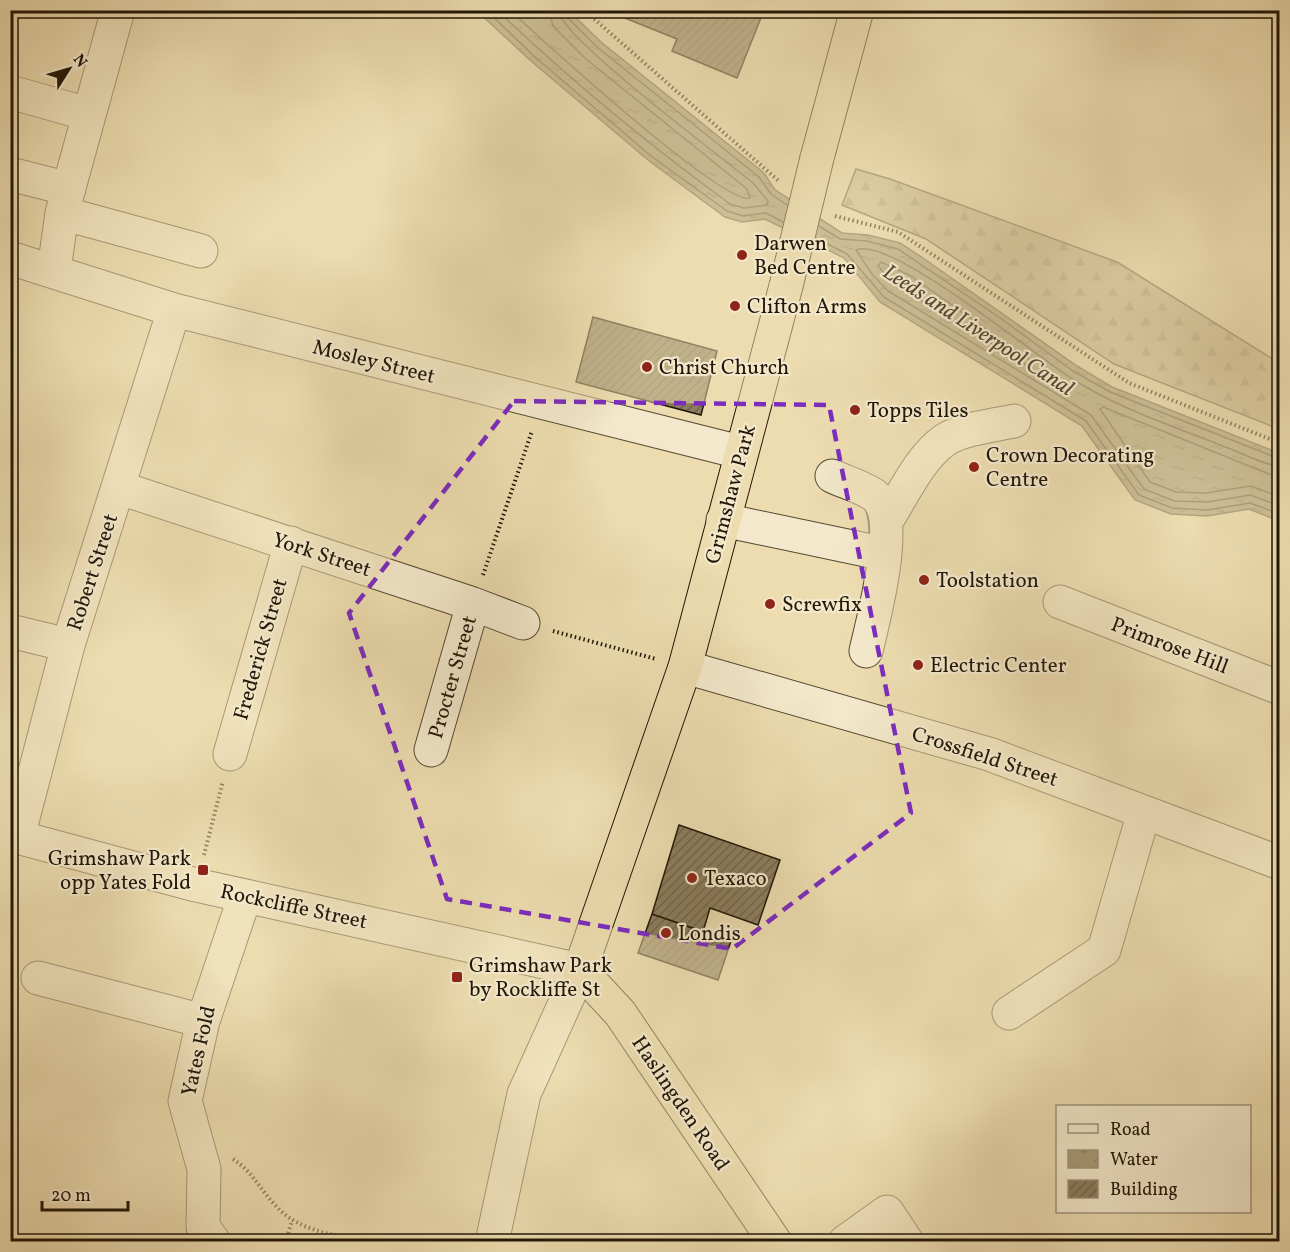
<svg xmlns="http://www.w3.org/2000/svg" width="1290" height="1252" font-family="Vollkorn,serif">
<defs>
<pattern id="forest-firs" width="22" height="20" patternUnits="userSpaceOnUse" patternTransform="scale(1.5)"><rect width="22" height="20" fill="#c9ba92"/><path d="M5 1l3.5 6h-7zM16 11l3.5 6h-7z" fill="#ac9f7c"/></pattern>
<pattern id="water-ripples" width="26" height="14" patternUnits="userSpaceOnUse" patternTransform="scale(1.5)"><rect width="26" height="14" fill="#a79976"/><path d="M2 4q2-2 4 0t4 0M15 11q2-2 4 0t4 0" fill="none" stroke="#887c5f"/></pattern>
<pattern id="building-hatch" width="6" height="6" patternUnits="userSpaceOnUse" patternTransform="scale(1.5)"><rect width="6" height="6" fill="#8b7d5e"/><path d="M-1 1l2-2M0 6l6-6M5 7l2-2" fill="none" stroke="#71654c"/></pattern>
</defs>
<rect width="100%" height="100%" fill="#ecdcaf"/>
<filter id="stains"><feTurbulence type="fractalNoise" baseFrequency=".00333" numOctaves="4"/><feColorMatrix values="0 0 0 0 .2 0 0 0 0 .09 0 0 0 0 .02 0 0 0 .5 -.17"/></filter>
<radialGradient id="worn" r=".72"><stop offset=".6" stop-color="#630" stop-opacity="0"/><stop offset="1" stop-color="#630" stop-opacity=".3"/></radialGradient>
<path fill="url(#forest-firs)" stroke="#75684c" stroke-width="1.5" d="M 856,169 L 890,179 L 1117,262 L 1279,363 L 1279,429 L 1114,364 L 926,239 L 842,205 Z"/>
<path fill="url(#water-ripples)" stroke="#71654a" stroke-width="1.5" d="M 477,11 L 569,11 L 601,42 L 764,173 L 775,190 L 842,233 L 868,235 L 900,243 L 923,258 L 1077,366 L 1112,387 L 1279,453 L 1279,521 L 1249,509 L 1207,516 L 1171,514 L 1135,500 L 1082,426 L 880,302 L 844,258 L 765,219 L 742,222 L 725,217 L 648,160 L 531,61 Z"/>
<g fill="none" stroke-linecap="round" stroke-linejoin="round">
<path stroke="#64583e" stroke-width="1.5" d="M 486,10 L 535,57 L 651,156 L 727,211 L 743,216 L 766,213 L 783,222
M 497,10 C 570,80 648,144 730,204 L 744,208 L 767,205 L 768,201 L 753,183 C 724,159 559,36 558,10
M 510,10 C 539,38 724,206 750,198 L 747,189 L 586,59 L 553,26 L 549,10
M 565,10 L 567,17 L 597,47 L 759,177 L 771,194 L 787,205
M 819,226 L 840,239 L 867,241 L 898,249 L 1000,318 L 1073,371 L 1110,392 L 1280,459
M 816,238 L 847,254 L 884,297 L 1086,421 L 1139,495 L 1172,508 L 1207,510 L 1250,503 L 1280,514
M 881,262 L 911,276 L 1031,361 L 1032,365 L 1028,366 L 894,284 L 878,266 Z
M 1280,466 C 1263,465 1244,454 1228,448 C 1175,427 1119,409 1071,378 C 1035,356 890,235 856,250 L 872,274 L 888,291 L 1091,415 L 1144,489 L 1174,501 L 1207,502 L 1250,495 L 1280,506
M 1280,475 L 1269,474 L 1103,407 L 1100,409 L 1150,482 L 1176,492 L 1206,493 L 1251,486 L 1280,497"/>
</g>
<path fill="url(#building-hatch)" stroke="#211607" stroke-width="1.5" d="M 605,10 L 764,10 L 737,78 L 672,51 L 677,39 Z
M 593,317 L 717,351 L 701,415 L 576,382 Z
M 679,825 L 780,860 L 758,925 L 710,908 L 703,932 L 652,914 Z
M 652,914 L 731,941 L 718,980 L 638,953 Z"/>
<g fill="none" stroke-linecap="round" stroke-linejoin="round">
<g stroke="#544831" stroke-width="35">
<path id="minor" d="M 10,92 L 88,114
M 10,174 L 69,189
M 62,213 L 201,251
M 10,258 L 174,310 L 740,452
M 54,270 L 62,213 L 118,10
M 832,476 C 845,482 862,487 874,495 C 902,516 873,620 866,651
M 120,488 L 473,604 L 523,623
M 723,520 L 885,554
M 887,520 C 903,495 920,457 945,440 C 964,428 992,426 1014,421
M 1060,602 L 1280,688
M 10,631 L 68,645
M 685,667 L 989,754 L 1280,863
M 431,750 L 473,604
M 230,754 L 291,543
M 10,835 L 196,885 L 580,970 L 524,1094 L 492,1242
M 18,837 L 68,645 L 174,310
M 38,978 L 203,1021
M 1009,1013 L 1104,950 L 1144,812
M 214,1242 L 203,1227 L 204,1169 L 185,1101 L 203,1021 L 245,896
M 845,1242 L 887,1212 L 907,1242"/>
</g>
<g stroke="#211607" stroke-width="35">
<path id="highway" d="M 817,158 L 857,10
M 775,1242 L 620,1013 L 580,970 L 685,667 L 786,286"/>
</g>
<path stroke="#211607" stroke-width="4" stroke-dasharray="1.5 3" stroke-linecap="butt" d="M 584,10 L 780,182
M 835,216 L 898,232 L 1129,383 L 1280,443
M 483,575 L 532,431
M 553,631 L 656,659
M 204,855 L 223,781
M 233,1159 C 254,1173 260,1190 277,1207 C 301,1233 338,1235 371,1242
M 286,1242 L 292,1220"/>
<use href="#minor" stroke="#f3e8cb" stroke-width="33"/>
<use href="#highway" stroke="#ecdcaf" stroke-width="33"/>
<g stroke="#211607" stroke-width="35" stroke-linecap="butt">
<path id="highway-bridge" d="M 786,286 L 817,158"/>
</g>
<use href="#highway-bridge" stroke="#ecdcaf" stroke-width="33"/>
</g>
<path d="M0 0H1290V1252H0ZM 514,401 L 829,405 L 911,813 L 732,949 L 447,899 L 349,613 Z" fill="#ecdcaf" fill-opacity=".55" fill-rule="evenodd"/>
<path fill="none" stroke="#7b2cbf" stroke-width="4.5" stroke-dasharray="12 8" stroke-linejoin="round" d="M 514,401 L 829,405 L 911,813 L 732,949 L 447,899 L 349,613 Z"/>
<g fill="#8f2418" stroke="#f3e8cb" stroke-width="2">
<circle cx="742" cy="255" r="6"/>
<circle cx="735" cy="306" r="6"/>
<circle cx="647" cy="367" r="6"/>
<circle cx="855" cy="410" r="6"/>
<circle cx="974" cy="467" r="6"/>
<circle cx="924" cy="580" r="6"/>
<circle cx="770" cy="604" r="6"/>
<circle cx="918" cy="665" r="6"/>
<rect x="197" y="864" width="12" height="12" rx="3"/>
<circle cx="692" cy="878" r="6"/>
<circle cx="666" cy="933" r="6"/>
<rect x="451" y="971" width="12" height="12" rx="3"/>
</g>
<g text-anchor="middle" stroke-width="4.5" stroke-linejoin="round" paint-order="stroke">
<g font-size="21" fill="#211607" stroke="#f3e8cb" text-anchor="start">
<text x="754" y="250">Darwen<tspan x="754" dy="24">Bed Centre</tspan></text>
<text x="747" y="313">Clifton Arms</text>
<text x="659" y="374">Christ Church</text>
<text x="867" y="417">Topps Tiles</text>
<text x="986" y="462">Crown Decorating<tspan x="986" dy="24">Centre</tspan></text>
<text x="936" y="587">Toolstation</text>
<text x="782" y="611">Screwfix</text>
<text x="930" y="672">Electric Center</text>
<text x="191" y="865" text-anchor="end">Grimshaw Park<tspan x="191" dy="24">opp Yates Fold</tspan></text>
<text x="704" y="885">Texaco</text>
<text x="678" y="940">Londis</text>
<text x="469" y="972">Grimshaw Park<tspan x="469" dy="24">by Rockliffe St</tspan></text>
</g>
<g font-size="21" fill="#211607" stroke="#f3e8cb">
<text transform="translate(374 361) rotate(14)" y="7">Mosley Street</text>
<text transform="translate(730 494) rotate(-75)" y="7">Grimshaw Park</text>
<text transform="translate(322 554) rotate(18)" y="7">York Street</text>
<text transform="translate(92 572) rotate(-72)" y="7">Robert Street</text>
<text transform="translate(1170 645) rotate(21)" y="7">Primrose Hill</text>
<text transform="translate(260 649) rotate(-74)" y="7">Frederick Street</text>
<text transform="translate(452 677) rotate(-74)" y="7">Procter Street</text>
<text transform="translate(985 756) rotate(18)" y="7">Crossfield Street</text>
<text transform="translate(294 906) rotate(12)" y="7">Rockcliffe Street</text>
<text transform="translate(198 1051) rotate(-77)" y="7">Yates Fold</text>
<text transform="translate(681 1103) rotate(56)" y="7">Haslingden Road</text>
</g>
<g font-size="22" font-style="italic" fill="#574a33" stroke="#f3e8cb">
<text transform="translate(979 329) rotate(33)" y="8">Leeds and Liverpool Canal</text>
</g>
</g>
<rect width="1290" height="1252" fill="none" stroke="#ecdcaf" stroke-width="36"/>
<rect x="12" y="12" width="1266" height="1228" fill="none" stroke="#211607" stroke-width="3"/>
<rect x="18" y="18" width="1254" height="1216" fill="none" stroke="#211607" stroke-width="1.5"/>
<rect x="1056" y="1105" width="195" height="108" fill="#f3e8cb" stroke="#9f947d" stroke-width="1.5"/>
<rect x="1068" y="1124" width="30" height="9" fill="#f3e8cb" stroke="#9f947d" stroke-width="1.5"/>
<text x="1110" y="1135" font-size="18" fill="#211607">Road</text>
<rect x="1068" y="1150" width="30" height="18" fill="url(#water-ripples)" stroke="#9f947d" stroke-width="1.5"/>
<text x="1110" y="1165" font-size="18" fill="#211607">Water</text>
<rect x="1068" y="1180" width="30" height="18" fill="url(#building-hatch)" stroke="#9f947d" stroke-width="1.5"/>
<text x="1110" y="1195" font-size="18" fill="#211607">Building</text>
<g transform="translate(69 69) rotate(53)" stroke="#f3e8cb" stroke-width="4.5" paint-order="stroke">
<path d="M0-4.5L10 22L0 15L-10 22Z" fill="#211607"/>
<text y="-9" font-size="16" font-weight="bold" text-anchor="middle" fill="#211607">N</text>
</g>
<path d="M42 1201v9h86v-9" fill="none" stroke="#211607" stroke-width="3"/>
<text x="51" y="1201" font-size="18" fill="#211607" stroke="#f3e8cb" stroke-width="4.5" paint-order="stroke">20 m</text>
<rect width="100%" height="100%" filter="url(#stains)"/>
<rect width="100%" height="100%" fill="url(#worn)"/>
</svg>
